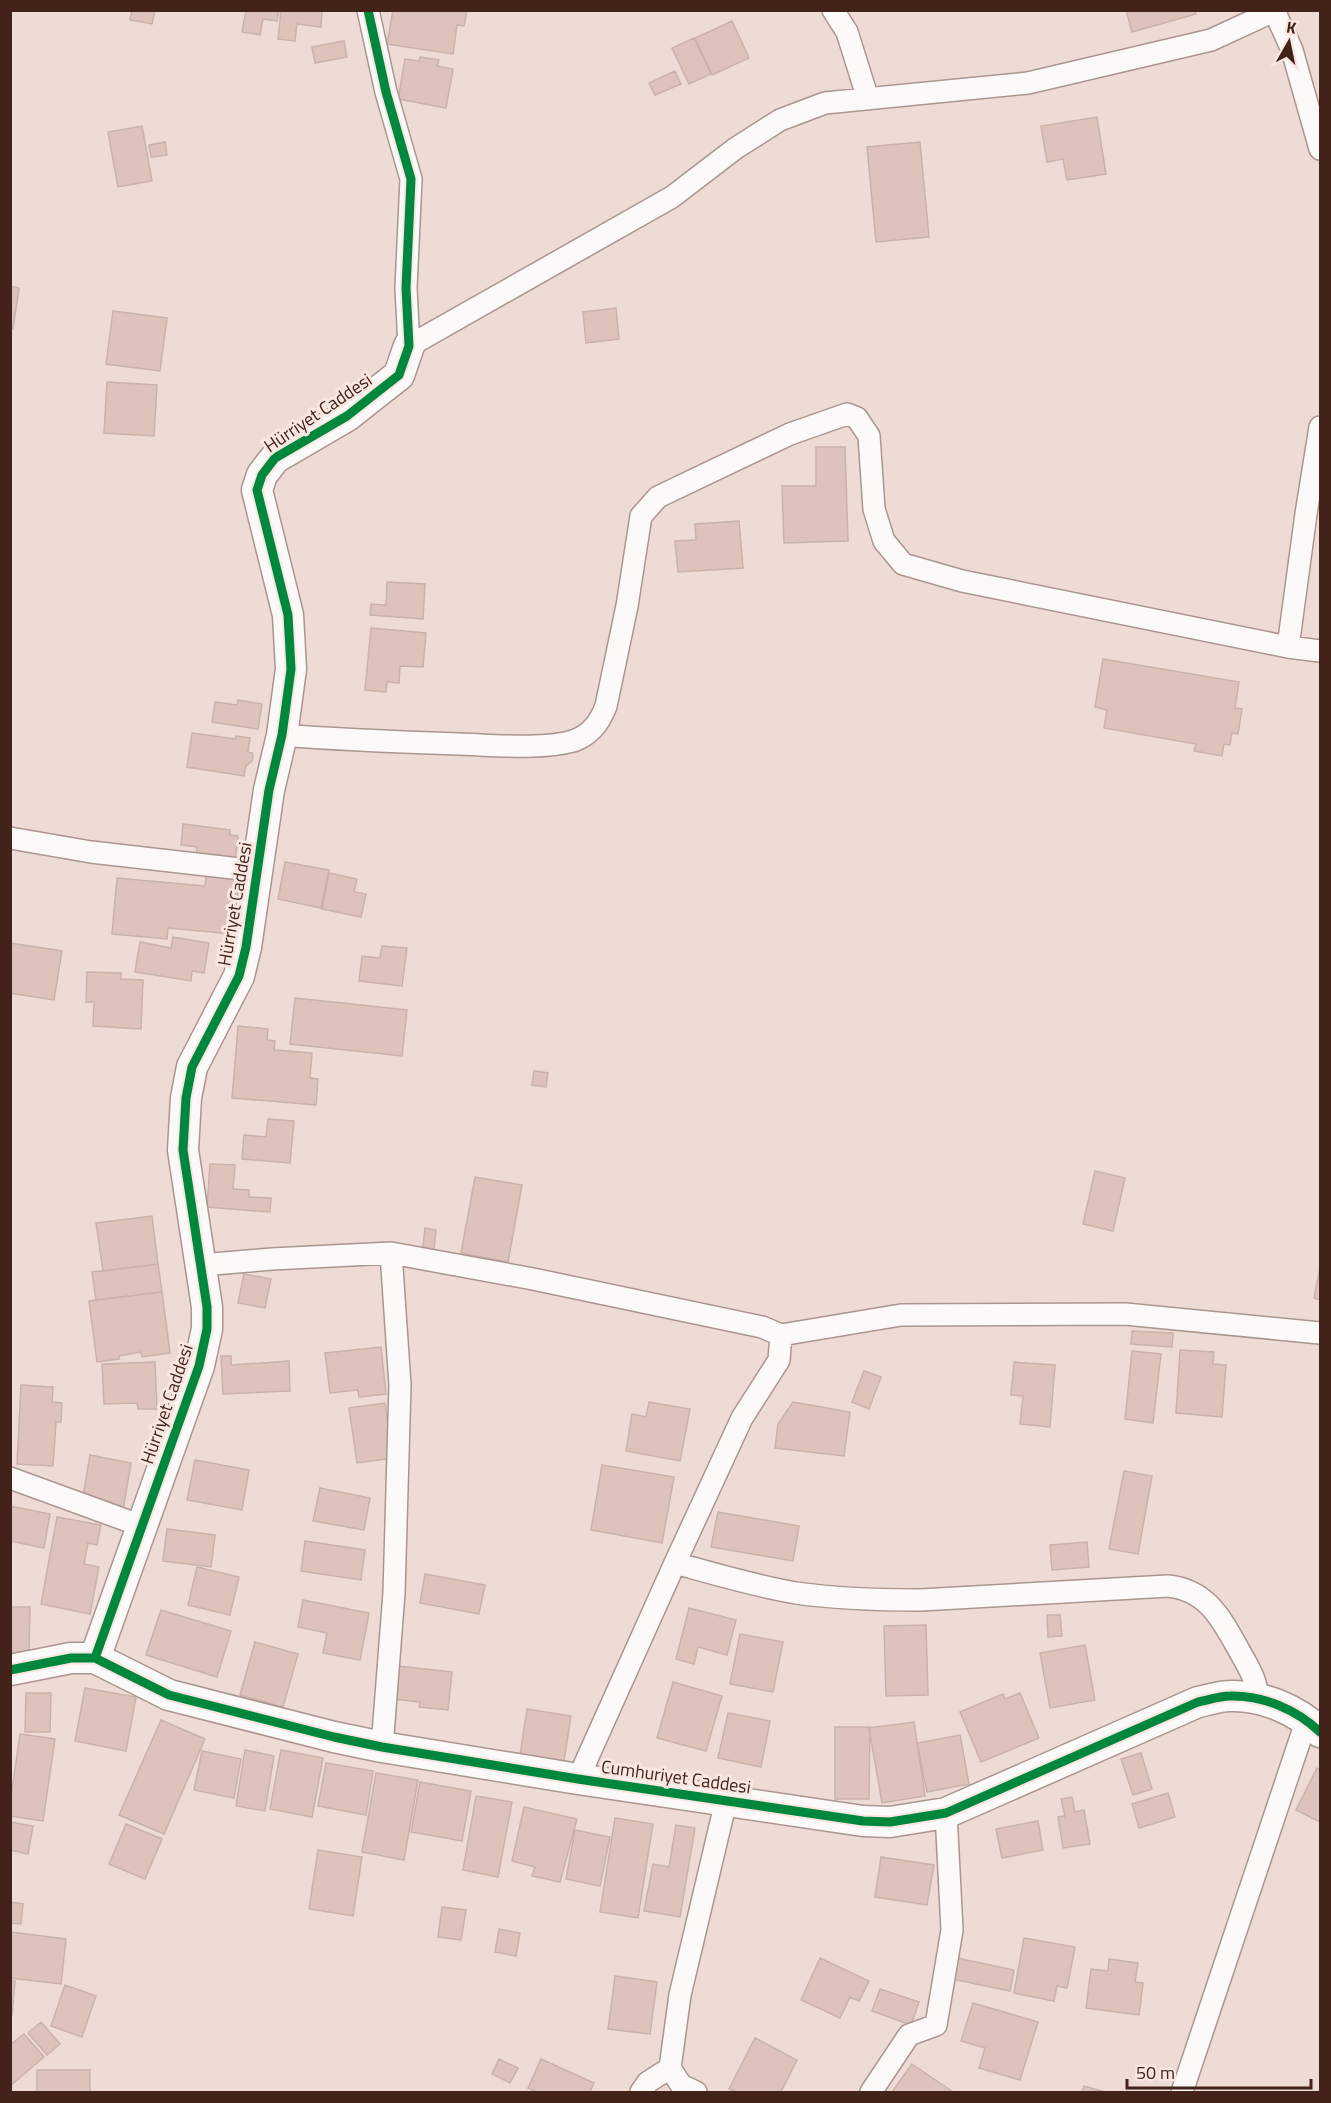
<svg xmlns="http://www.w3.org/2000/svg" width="1331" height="2103" font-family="'Titillium Web',sans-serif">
<rect width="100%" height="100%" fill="#eedbd6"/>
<path fill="#ddc3bc" stroke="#c9b2ab" stroke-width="1.5" d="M 132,10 L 155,10 L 152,24 L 130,20 Z
M 246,10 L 279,10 L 277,21 L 263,19 L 260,35 L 242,32 Z
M 281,10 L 322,10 L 321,27 L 297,24 L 295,41 L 278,39 Z
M 393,10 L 467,10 L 464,26 L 457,25 L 453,54 L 387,44 Z
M 1126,10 L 1195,10 L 1196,14 L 1132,32 Z
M 732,21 L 749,58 L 712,75 L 695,38 Z
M 694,38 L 711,74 L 689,84 L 672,48 Z
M 344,41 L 347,57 L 315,63 L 312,47 Z
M 420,57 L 439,60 L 437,66 L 453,69 L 446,108 L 398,99 L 405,59 L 419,61 Z
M 675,71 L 681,84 L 655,95 L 649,83 Z
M 1097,117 L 1106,174 L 1067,180 L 1063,159 L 1047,162 L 1041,126 Z
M 142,126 L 152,181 L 118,187 L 108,132 Z
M 165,142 L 167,155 L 151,157 L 149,145 Z
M 920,142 L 929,237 L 876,242 L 867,147 Z
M 10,286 L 19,288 L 13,329 L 10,329 Z
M 616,308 L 619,339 L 586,343 L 583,312 Z
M 113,311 L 167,318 L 160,371 L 106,364 Z
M 107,382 L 157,385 L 154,436 L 104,433 Z
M 816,447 L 845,447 L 848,541 L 784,543 L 782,486 L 816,486 Z
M 739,521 L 743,568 L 678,572 L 675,541 L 696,540 L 695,524 Z
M 387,582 L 425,584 L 423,619 L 370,615 L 371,604 L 386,605 Z
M 371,628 L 426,633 L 423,667 L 400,666 L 399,683 L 387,682 L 386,692 L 365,690 Z
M 1103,659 L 1239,682 L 1235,708 L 1242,709 L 1238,734 L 1232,733 L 1230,745 L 1224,744 L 1222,756 L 1194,751 L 1196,744 L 1104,728 L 1107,710 L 1095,707 Z
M 238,700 L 262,704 L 258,729 L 212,722 L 215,702 L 237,705 Z
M 192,733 L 235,739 L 236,736 L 250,738 L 248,752 L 252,753 L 253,756 L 252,761 L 246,766 L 244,776 L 187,767 Z
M 183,824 L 230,830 L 230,835 L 238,836 L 235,860 L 196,855 L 197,847 L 181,845 Z
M 285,862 L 329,870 L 321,908 L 278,899 Z
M 329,873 L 357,879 L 354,892 L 366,894 L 361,917 L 322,909 Z
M 206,875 L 237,878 L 232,934 L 168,928 L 167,939 L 112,934 L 117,878 L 205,886 Z
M 173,937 L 209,943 L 204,973 L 192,971 L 191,981 L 135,972 L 140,942 L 171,948 Z
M 10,943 L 62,951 L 54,1000 L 10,993 Z
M 382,946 L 407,948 L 402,986 L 359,981 L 362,956 L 380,958 Z
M 87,972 L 121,973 L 121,979 L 143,980 L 141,1029 L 93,1026 L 94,1002 L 86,1002 Z
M 295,998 L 407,1010 L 402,1056 L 290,1044 Z
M 238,1026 L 268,1029 L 267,1040 L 275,1041 L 274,1050 L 312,1053 L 310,1078 L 318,1079 L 316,1105 L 232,1098 Z
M 534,1071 L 548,1073 L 546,1087 L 532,1085 Z
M 268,1119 L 294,1121 L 290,1163 L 242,1159 L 244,1135 L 266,1137 Z
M 210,1164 L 235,1165 L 233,1189 L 249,1190 L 249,1197 L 271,1198 L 270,1212 L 207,1207 Z
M 1095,1171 L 1125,1178 L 1113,1231 L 1083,1224 Z
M 475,1177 L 522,1185 L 508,1262 L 461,1253 Z
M 152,1216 L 158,1264 L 103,1271 L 96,1223 Z
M 425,1228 L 436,1230 L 434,1249 L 423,1247 Z
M 158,1264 L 162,1292 L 96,1300 L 92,1272 Z
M 1320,1268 L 1320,1300 L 1314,1298 Z
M 244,1274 L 271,1279 L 265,1308 L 238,1303 Z
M 162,1292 L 170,1353 L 142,1357 L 141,1352 L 119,1356 L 119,1359 L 97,1362 L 89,1301 Z
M 1132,1331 L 1173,1333 L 1172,1347 L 1131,1344 Z
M 381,1347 L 386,1394 L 359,1397 L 358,1390 L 330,1393 L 325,1353 Z
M 1180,1350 L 1214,1352 L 1213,1364 L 1226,1365 L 1222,1417 L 1176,1413 Z
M 1132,1351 L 1161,1354 L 1153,1423 L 1125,1419 Z
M 221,1356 L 231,1356 L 231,1365 L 289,1361 L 290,1391 L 223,1394 Z
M 155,1362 L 157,1409 L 138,1409 L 137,1403 L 104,1404 L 102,1364 Z
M 1014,1362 L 1055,1365 L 1050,1427 L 1020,1424 L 1023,1396 L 1011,1395 Z
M 864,1371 L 881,1377 L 869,1409 L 852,1402 Z
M 21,1385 L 53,1387 L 52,1402 L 62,1403 L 61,1422 L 56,1422 L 53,1466 L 17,1464 Z
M 649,1402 L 690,1409 L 680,1461 L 626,1451 L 632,1414 L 646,1417 Z
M 793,1402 L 850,1412 L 844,1456 L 775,1448 L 778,1424 Z
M 385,1403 L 393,1458 L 357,1463 L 349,1408 Z
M 90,1455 L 131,1463 L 123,1510 L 82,1502 Z
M 195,1460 L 249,1470 L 242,1510 L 187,1500 Z
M 602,1465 L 674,1477 L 662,1543 L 591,1530 Z
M 1124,1471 L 1152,1476 L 1138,1554 L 1109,1549 Z
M 320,1488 L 370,1498 L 364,1530 L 313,1521 Z
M 10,1506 L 50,1514 L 44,1548 L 10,1541 Z
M 718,1512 L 799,1526 L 793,1561 L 711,1547 Z
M 57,1517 L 101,1525 L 97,1545 L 88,1543 L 84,1564 L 99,1567 L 90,1614 L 41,1604 Z
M 167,1529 L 215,1535 L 211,1567 L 163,1561 Z
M 305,1541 L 365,1550 L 361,1580 L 301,1571 Z
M 1087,1542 L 1089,1567 L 1052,1570 L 1050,1545 Z
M 197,1567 L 239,1577 L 230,1615 L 188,1605 Z
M 425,1574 L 485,1585 L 479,1614 L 420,1603 Z
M 303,1600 L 369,1613 L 360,1660 L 323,1653 L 327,1633 L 298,1627 Z
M 10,1607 L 30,1607 L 29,1656 L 10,1656 Z
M 689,1608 L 736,1620 L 727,1655 L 698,1647 L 694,1664 L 676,1659 Z
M 161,1610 L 231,1631 L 217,1677 L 146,1655 Z
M 1047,1615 L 1060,1615 L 1062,1636 L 1048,1637 Z
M 926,1625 L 928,1695 L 886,1696 L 884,1626 Z
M 740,1634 L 783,1642 L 773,1692 L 730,1684 Z
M 255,1642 L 298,1654 L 283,1707 L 240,1695 Z
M 1085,1645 L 1095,1700 L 1050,1708 L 1040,1653 Z
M 397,1666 L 452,1672 L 448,1710 L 419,1707 L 420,1702 L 394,1699 Z
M 673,1682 L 722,1696 L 706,1751 L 657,1738 Z
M 85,1688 L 136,1697 L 126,1751 L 75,1741 Z
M 26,1693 L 51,1693 L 50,1732 L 25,1732 Z
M 1020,1693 L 1039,1738 L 981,1762 L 960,1712 L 1003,1694 L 1005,1699 Z
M 527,1709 L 571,1716 L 564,1761 L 520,1755 Z
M 728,1713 L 770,1721 L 761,1767 L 718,1758 Z
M 161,1720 L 205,1739 L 164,1834 L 119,1815 Z
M 914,1722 L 925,1796 L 882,1803 L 869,1728 Z
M 835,1727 L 870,1727 L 869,1799 L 835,1799 Z
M 20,1734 L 55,1739 L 43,1821 L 10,1816 L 10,1804 Z
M 960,1735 L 969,1784 L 927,1792 L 917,1743 Z
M 245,1750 L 274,1756 L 265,1811 L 236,1806 Z
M 281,1750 L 323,1758 L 312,1817 L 270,1809 Z
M 202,1751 L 241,1759 L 234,1798 L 194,1790 Z
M 1141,1753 L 1152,1789 L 1133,1795 L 1121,1759 Z
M 326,1763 L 373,1771 L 366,1815 L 318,1806 Z
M 1317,1768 L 1320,1770 L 1320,1822 L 1296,1810 Z
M 376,1773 L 418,1780 L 404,1860 L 362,1852 Z
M 420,1782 L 471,1791 L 462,1841 L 411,1832 Z
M 1168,1793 L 1175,1817 L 1139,1828 L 1132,1804 Z
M 476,1796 L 512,1802 L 498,1877 L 463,1870 Z
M 1072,1797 L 1075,1812 L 1084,1810 L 1090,1844 L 1063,1848 L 1058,1817 L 1065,1816 L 1061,1799 Z
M 524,1807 L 577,1819 L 560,1882 L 532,1876 L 535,1867 L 512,1861 Z
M 615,1818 L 653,1824 L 638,1918 L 600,1912 Z
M 1038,1821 L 1043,1850 L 1002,1858 L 996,1829 Z
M 10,1822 L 33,1826 L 28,1854 L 10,1850 Z
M 126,1824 L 162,1839 L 145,1879 L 109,1864 Z
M 676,1825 L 695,1828 L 680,1917 L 644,1911 L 653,1864 L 669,1867 Z
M 575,1830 L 610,1837 L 600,1886 L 566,1879 Z
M 318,1850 L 362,1857 L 353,1916 L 309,1909 Z
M 881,1857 L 934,1865 L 927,1905 L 875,1897 Z
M 10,1902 L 23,1904 L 21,1924 L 10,1923 Z
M 442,1907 L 466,1910 L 461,1940 L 438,1937 Z
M 499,1929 L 520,1933 L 516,1956 L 495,1952 Z
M 10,1932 L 66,1939 L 61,1984 L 10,1978 Z
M 1024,1938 L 1075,1947 L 1067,1988 L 1057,1986 L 1054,2001 L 1014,1993 Z
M 820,1958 L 869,1981 L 859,2001 L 850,1997 L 840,2018 L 801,2000 Z
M 957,1958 L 1014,1970 L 1010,1991 L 952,1979 Z
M 1109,1959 L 1138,1963 L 1135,1982 L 1143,1983 L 1139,2015 L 1086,2008 L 1091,1969 L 1108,1971 Z
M 615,1976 L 657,1982 L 650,2034 L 608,2029 Z
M 10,1981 L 15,1981 L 12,2015 L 10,2015 Z
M 65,1985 L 96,1996 L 82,2037 L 51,2026 Z
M 880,1989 L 919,2002 L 911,2025 L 872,2011 Z
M 973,2003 L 1038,2022 L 1020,2080 L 979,2068 L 985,2048 L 961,2041 Z
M 41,2022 L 60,2044 L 47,2055 L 28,2033 Z
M 24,2034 L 44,2057 L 10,2086 L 10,2045 Z
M 755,2038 L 797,2060 L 781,2092 L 737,2092 L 729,2089 Z
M 499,2059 L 518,2068 L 510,2083 L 492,2074 Z
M 541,2059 L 594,2083 L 590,2092 L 537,2092 L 528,2088 Z
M 912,2064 L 953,2092 L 892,2092 Z
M 37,2070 L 90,2070 L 90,2092 L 37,2092 Z
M 1084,2086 L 1105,2092 L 1082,2092 Z"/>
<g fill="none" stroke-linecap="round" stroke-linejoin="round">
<g stroke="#ab958e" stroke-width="24">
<path id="street" d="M 368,10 L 386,92 L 411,179 L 406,288 L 409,346 L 672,197 L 736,148 L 780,120 L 825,103 L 1028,83 L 1211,40 L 1276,10
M 833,10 L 847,32 L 868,99
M 1274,10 L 1292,50 L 1320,149
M 1288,647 L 1306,514 L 1320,427
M 282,735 C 341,740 400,742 459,744 C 492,745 542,750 573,741 C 591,735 600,722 606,706 L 627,606 L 641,516 L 658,497 L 790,434 L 847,414 L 857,418 L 869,436 L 874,509 L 884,541 L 903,564 L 962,581 L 1288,647 L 1320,651
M 10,838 L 91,852 L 258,871
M 201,1265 L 272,1259 L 391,1253 L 533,1279 L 762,1327 L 781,1335 L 779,1360 L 742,1418 L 675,1563 L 578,1779
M 781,1335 L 901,1315 L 1125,1314 L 1320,1333
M 10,1478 L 142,1526
M 675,1563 C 715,1574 755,1586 796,1593 C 837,1599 879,1600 921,1600 L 1168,1586 C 1208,1590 1222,1620 1240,1652 C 1248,1667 1258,1681 1257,1699
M 382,1747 L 394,1593 L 400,1385 L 391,1253
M 641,2092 L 648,2082 L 670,2068
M 696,2092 L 681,2085 L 670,2068 L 680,1995 L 726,1801
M 871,2092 L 909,2035 L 936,2025 L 952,1930 L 946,1813
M 1182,2092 L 1306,1722"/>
</g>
<g stroke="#ab958e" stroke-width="33">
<path id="secondary" d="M 95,1658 L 199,1366 L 207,1329 L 207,1307 L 183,1150 L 186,1098 L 192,1067 L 239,976 L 246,947 L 269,790 L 282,735 L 291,669 L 288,615 L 257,490 L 262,475 L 275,458 L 347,416 L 399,375 L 409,346
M 10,1670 L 71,1658 L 95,1658 L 169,1695 L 334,1737 L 382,1747 L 578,1779 L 863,1821 L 890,1822 L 946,1813 L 1198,1702 C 1208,1700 1220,1696 1230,1696 C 1263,1695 1297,1710 1320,1732"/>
</g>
<use href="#street" stroke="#fcfaf9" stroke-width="21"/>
<use href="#secondary" stroke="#fcfaf9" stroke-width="30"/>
<g stroke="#f9e7e2" stroke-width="13">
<path id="cycleway" d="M 95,1658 L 199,1366 L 207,1329 L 207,1307 L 183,1150 L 186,1098 L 192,1067 L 239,976 L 246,947 L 269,790 L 282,735 L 291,669 L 288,615 L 257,490 L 262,475 L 275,458 L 347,416 L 399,375 L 409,346 L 406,288 L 411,179 L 386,92 L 368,10
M 10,1670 L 71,1658 L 95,1658 L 169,1695 L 334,1737 L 382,1747 L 578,1779 L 863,1821 L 890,1822 L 946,1813 L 1198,1702 C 1208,1700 1220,1696 1230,1696 C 1263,1695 1297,1710 1320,1732"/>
</g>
<use href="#cycleway" stroke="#00873e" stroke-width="9"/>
</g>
<g text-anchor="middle" stroke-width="6" stroke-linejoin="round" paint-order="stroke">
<g font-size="18" fill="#422219" stroke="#f9e7e2">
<text transform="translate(318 413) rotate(-34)" y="6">Hürriyet Caddesi</text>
<text transform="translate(235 904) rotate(-80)" y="6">Hürriyet Caddesi</text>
<text transform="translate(167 1404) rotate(-71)" y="6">Hürriyet Caddesi</text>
<text transform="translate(676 1777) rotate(8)" y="6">Cumhuriyet Caddesi</text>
</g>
</g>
<rect width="1331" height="2103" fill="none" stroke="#422219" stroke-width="24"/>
<g transform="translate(1289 42) rotate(9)" stroke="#f9e7e2" stroke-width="4.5" paint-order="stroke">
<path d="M0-4.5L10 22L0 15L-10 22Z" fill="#422219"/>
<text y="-9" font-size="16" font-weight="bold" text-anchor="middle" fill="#422219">K</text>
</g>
<path d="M1127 2079v9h184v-9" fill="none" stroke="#422219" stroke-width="3"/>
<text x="1136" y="2079" font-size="18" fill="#422219" stroke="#f9e7e2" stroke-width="4.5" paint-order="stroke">50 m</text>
</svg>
